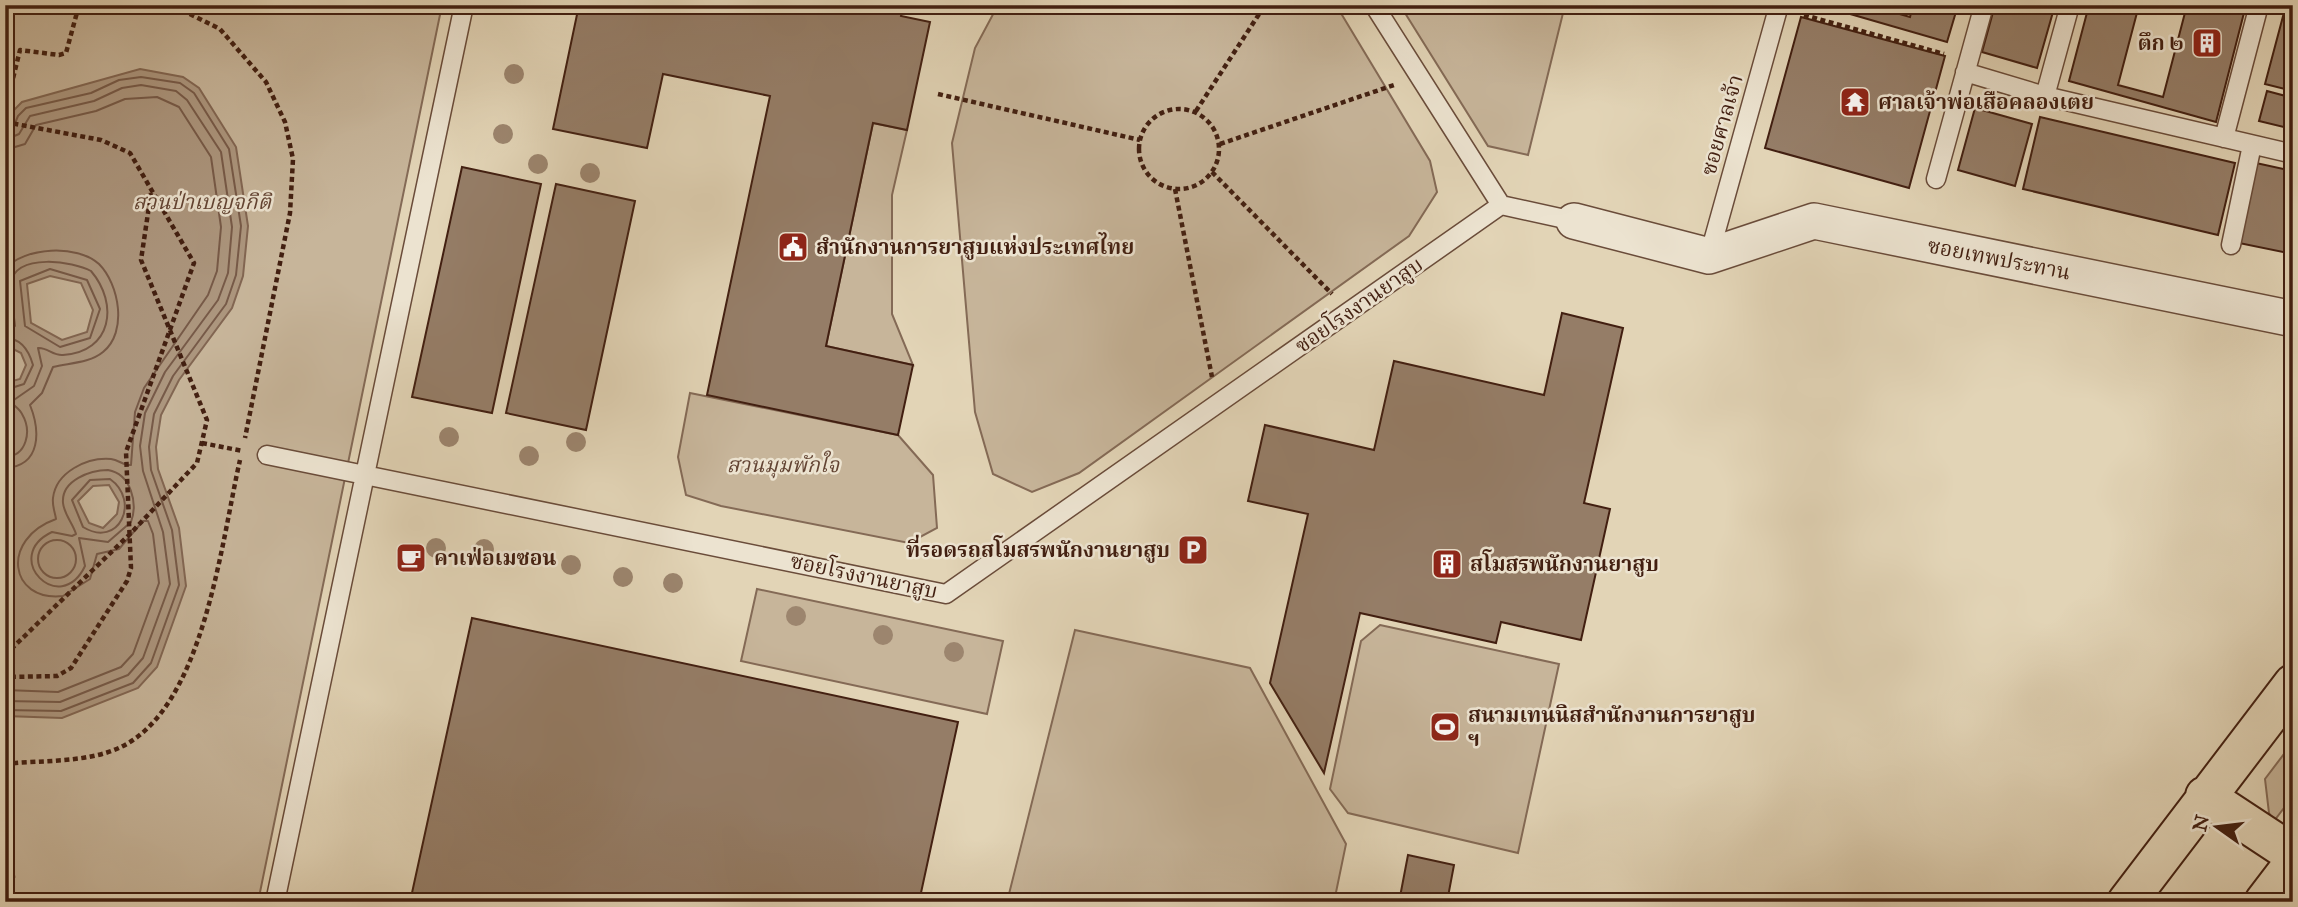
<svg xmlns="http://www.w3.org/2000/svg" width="2298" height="907" font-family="'IM FELL Great Primer','Noto Serif Thai',serif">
<rect width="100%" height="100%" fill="#e2d4b6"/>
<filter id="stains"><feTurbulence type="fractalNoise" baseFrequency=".00286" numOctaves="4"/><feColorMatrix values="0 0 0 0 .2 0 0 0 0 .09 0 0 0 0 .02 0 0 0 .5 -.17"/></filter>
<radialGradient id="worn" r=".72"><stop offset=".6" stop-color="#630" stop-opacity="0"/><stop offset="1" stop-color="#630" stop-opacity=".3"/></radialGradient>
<path fill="#c7b59a" stroke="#846a56" stroke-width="2" d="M 5,5 L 442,5 L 258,902 L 5,902 Z
M 998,5 L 1336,5 L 1430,161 L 1437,192 L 1409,236 L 1079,473 L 1032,492 L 993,474 L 975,412 L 952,143 L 975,48 Z
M 1400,5 L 1565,5 L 1528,155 L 1488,146 Z
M 873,123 L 907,130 L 892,195 L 892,314 L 913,365 L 826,346 Z
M 690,393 L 898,435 L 933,475 L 937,528 L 909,543 L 721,506 L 686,495 L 678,457 Z
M 757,589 L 1003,641 L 987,714 L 741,661 Z
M 1380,625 L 1559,664 L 1518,853 L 1348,813 L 1330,789 L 1361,641 Z
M 1075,630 L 1250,668 L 1346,844 L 1334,902 L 1007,902 Z
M 2293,742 L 2293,796 L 2274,821 L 2269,813 L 2265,779 Z"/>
<path fill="#ac967e" stroke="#826652" stroke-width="2" fill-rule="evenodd" d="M 140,69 L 183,77 L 199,88 L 236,147 L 248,226 L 243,276 L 232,308 L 179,380 L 161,415 L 156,447 L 158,469 L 179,528 L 186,586 L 157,667 L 138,688 L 62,718 L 5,716 L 5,443 L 11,434 L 5,418 L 5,383 L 20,379 L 26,365 L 21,353 L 5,345 L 5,130 L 11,113 L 22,102 ZM 50,276 L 81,283 L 93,310 L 87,332 L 62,340 L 31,323 L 27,284 ZM 109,485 L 119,502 L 117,514 L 103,528 L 89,523 L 78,501 L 93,486 Z"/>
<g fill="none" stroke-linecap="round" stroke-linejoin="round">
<path stroke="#775a48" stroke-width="2" d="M 5,131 L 13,128 L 18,116 L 26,108 L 91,93 L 119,80 L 141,77 L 180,83 L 194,93 L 229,149 L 241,226 L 236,275 L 226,304 L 173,376 L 154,414 L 149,447 L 151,470 L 172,530 L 179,585 L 151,663 L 133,683 L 61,711 L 5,710
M 5,140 L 19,134 L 30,116 L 94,101 L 122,88 L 141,85 L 176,91 L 187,100 L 221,152 L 232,227 L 228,273 L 218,300 L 165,372 L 145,413 L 140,446 L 143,471 L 163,532 L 170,584 L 143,658 L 128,675 L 60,702 L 5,701
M 5,150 L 25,144 L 36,125 L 96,111 L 125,99 L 157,97 L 179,107 L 211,157 L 221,227 L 217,271 L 208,295 L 144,388 L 135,412 L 131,465 C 124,466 119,460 111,459 C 87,457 56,472 53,498 C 52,506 55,512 56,519 C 0,539 9,602 63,596 L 90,579 L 97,554 L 119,549 L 143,521 L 148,521 L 153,534 L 159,583 L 133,654 L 121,667 L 58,692 L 5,690
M 5,269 C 24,247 77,244 99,264 C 119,284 128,332 103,352 C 90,363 68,363 53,367 L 42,393 L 30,405 C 40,430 42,466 5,468
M 50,269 L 87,280 L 100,309 L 90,338 L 60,347 L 25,326 L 20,281 Z
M 5,329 L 15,326 C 14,313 9,295 11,282 C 17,253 73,261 91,271 C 119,304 112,352 63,355 C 53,356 47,347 38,348 L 42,366 L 34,386 L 11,402 C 14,406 20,409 22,414 C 32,431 27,456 5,457
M 5,338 C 21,338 29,351 33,365 L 24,384 L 5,390
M 108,470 C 131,474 138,503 131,522 L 108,542 L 79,538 L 85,566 C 60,618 0,557 52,532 L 72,536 L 76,534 C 73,524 64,514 63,503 C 61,480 91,470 108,470 Z
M 110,479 C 141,501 119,549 83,527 L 72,500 L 90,480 Z
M38 559a19 19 0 1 1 38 0a19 19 0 1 1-38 0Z"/>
</g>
<path fill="#957d67" stroke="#421f11" stroke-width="2" d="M 579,5 L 755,5 L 785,12 L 787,5 L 903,5 L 901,16 L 930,22 L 907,130 L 873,123 L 826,346 L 913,365 L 898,435 L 707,395 L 770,96 L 663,74 L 647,148 L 553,129 Z
M 1819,5 L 1868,5 L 1910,17 L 1913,5 L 1958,5 L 1947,42 Z
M 1995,5 L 2055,5 L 2037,68 L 1982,52 Z
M 2089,5 L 2139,5 L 2118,85 L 2163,97 L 2187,5 L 2246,5 L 2216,122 L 2069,81 Z
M 2286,5 L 2293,5 L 2293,91 L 2265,84 Z
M 1801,17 L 1945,56 L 1909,188 L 1765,148 Z
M 2267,91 L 2293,98 L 2288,128 L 2259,121 Z
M 1975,108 L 2032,124 L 2015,186 L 1958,170 Z
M 2040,117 L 2235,163 L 2218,235 L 2023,189 Z
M 2256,163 L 2293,171 L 2293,254 L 2239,243 Z
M 462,167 L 541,184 L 492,413 L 412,397 Z
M 556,184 L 635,201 L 586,430 L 506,413 Z
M 1562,313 L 1623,328 L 1584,503 L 1610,509 L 1581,640 L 1501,622 L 1496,643 L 1360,613 L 1324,773 L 1270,683 L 1308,514 L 1248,501 L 1265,425 L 1374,450 L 1394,361 L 1544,395 Z
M 472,618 L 958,722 L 919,902 L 410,902 Z
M 1408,855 L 1454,865 L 1447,902 L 1399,902 Z"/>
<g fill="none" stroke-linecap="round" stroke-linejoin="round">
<g stroke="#6a4c3a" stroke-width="21">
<path id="lane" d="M 1374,5 L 1501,205 L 1574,221
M 1965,72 L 2045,96 L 2293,154
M 2045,96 L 2070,5
M 2224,138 L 2259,5
M 1936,179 L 1984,5
M 2231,245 L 2252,145
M 1709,256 L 1779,5
M 267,455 L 946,594 L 1501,205
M 275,902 L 464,5"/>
</g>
<g stroke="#6a4c3a" stroke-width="38">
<path id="street" d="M 1574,221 L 1709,256 L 1814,221 L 2293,319"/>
</g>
<g stroke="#421f11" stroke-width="42">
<path id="primary" d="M 2205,796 L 2293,854
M 2127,902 L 2293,684
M 2264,902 L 2293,864"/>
</g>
<path stroke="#421f11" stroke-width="4.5" stroke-dasharray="5 3.5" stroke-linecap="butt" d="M 157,5 L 188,13 L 220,29 L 266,82 L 285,122 L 293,159 L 290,213 L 245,438
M 1804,15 L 1944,54
M 5,77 L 12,79
M 938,94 L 1140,140
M1139 149a40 40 0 1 1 80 0a40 40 0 1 1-80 0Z
M 5,111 L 20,50 L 59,55 L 66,53 L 79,5
M 1196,111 L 1265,5
M 5,122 L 101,140 L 130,153 L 194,263 L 126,452 L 131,568 L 127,581 L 71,668 L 57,676 L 5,677
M 1220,144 L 1394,85
M 1212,172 L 1332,294
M 1175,189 L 1212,377
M 202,443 L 243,451
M 5,655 L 130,534 L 197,463 L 207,420 L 141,260 L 151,193
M 5,764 C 42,760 88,763 121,747 C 204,707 221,543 240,460
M 5,805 L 13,877 L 8,902"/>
<use href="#lane" stroke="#ece3d0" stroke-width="18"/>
<use href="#street" stroke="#ece3d0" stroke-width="35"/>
<use href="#primary" stroke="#e2d4b6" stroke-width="38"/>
</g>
<g fill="#9c856e">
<circle cx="514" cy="74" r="10"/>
<circle cx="503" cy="134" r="10"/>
<circle cx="538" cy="164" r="10"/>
<circle cx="590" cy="173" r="10"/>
<circle cx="449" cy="437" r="10"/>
<circle cx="576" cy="442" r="10"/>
<circle cx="529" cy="456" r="10"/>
<circle cx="436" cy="548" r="10"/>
<circle cx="484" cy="549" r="10"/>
<circle cx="571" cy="565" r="10"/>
<circle cx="623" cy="577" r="10"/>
<circle cx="673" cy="583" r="10"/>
<circle cx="796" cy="616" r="10"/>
<circle cx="883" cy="635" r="10"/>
<circle cx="954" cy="652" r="10"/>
</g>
<defs>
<g id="building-square" transform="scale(1.575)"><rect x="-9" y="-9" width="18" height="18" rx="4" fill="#8f2418" stroke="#ece3d0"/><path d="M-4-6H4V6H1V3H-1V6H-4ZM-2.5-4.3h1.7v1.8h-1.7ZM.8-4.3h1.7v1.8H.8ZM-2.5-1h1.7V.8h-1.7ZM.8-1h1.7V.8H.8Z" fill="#fff"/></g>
<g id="temple-square" transform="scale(1.575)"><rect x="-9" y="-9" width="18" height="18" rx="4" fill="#8f2418" stroke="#ece3d0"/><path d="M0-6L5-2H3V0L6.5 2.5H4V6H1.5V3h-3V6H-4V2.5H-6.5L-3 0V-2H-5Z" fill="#fff"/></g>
<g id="civic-square" transform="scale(1.575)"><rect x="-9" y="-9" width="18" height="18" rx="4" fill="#8f2418" stroke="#ece3d0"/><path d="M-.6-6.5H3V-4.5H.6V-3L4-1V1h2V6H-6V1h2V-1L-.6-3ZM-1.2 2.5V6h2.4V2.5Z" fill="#fff"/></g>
<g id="parking-square" transform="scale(1.575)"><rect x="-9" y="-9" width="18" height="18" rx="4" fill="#8f2418" stroke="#ece3d0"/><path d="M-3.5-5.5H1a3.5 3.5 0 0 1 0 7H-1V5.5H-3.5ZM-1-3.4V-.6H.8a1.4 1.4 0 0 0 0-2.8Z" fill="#fff"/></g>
<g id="cafe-square" transform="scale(1.575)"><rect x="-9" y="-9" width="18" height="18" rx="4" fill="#8f2418" stroke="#ece3d0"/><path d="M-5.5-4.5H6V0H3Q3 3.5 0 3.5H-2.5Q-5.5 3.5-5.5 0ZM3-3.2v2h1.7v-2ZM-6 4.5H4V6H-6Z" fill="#fff"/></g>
<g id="stadium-square" transform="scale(1.575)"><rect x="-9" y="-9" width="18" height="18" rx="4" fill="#8f2418" stroke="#ece3d0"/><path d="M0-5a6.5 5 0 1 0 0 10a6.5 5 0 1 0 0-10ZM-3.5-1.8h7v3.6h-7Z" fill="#fff"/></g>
</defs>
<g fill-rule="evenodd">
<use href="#building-square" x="2207" y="43"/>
<use href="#temple-square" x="1855" y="102"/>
<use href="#civic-square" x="793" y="247"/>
<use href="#parking-square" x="1193" y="550"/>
<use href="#cafe-square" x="411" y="558"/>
<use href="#building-square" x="1447" y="564"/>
<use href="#stadium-square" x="1445" y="727"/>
</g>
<g text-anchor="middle" stroke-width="5" stroke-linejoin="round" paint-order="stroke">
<g font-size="21" font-weight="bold" fill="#421f11" stroke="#ece3d0" text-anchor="start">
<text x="2184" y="50" text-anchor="end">ตึก ๒</text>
<text x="1878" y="109">ศาลเจ้าพ่อเสือคลองเตย</text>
<text x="816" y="254">สำนักงานการยาสูบแห่งประเทศไทย</text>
<text x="1170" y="557" text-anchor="end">ที่รอดรถสโมสรพนักงานยาสูบ</text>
<text x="434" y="565">คาเฟ่อเมซอน</text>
<text x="1470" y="571">สโมสรพนักงานยาสูบ</text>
<text x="1468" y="722">สนามเทนนิสสำนักงานการยาสูบ<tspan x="1468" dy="24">ฯ</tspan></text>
</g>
<g font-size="21" fill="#421f11" stroke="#ece3d0">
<text transform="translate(1722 125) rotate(-74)" y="7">ซอยศาลเจ้า</text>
<text transform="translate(1999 259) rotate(11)" y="7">ซอยเทพประทาน</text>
<text transform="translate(1359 305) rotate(-35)" y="7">ซอยโรงงานยาสูบ</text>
<text transform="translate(864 576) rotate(12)" y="7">ซอยโรงงานยาสูบ</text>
</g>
<g font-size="21" font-style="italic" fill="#634433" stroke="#ece3d0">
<text x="202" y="209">สวนป่าเบญจกิติ</text>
<text x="783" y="472">สวนมุมพักใจ</text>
</g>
</g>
<rect width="2298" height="907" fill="none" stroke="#e2d4b6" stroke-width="28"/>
<rect x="7" y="7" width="2284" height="893" fill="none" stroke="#421f11" stroke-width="3.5"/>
<rect x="14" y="14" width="2270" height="879" fill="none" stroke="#421f11" stroke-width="2"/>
<g transform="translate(2217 827) rotate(284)" stroke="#ece3d0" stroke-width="5" paint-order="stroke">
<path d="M0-5L12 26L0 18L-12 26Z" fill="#421f11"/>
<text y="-10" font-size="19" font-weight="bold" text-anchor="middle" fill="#421f11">N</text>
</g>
<rect width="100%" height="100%" filter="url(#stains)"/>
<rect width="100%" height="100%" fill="url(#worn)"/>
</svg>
